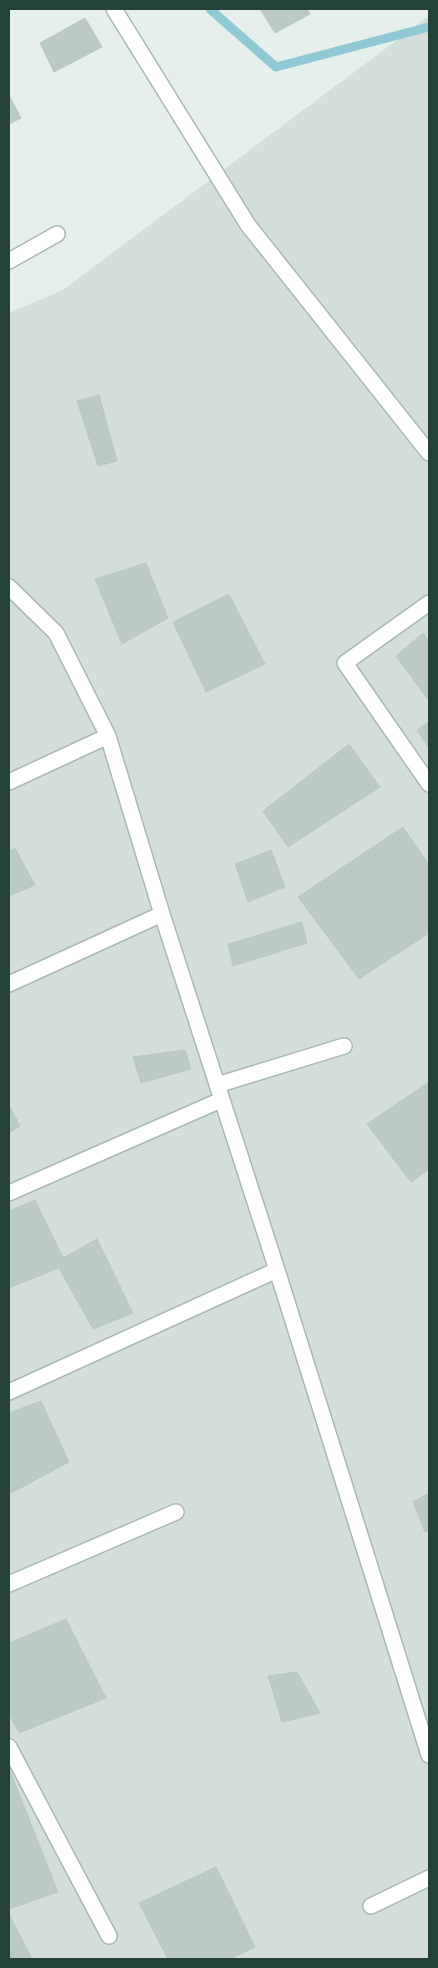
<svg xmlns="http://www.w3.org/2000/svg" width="438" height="1968" font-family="'Fira Sans Condensed',sans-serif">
<rect width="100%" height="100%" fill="#e6efeb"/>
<path fill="#d4dfda" d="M 429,16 L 429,1959 L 9,1959 L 9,313 L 63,290 Z"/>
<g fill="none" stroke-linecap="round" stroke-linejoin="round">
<path stroke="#8ec9d4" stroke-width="9" d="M 210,9 L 276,67 L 429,27"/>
</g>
<path fill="#bbcac4" stroke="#b8c9c2" d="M 260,9 L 307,9 L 310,14 L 275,33 Z
M 85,18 L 102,47 L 54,72 L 40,43 Z
M 9,95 L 21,118 L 9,124 Z
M 99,395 L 117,461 L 98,466 L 77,401 Z
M 146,563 L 168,618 L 122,644 L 95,579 Z
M 229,594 L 265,664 L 206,692 L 173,622 Z
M 423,633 L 429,642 L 429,701 L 396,656 Z
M 429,722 L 429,748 L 417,730 Z
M 349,744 L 380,787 L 288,847 L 263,811 Z
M 403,827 L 429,865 L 429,933 L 359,979 L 298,897 Z
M 15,848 L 35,885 L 9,896 L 9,851 Z
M 271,850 L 285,887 L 248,902 L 235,864 Z
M 302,922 L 307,943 L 233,966 L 228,944 Z
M 185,1050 L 191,1069 L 141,1083 L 133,1057 Z
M 429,1082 L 429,1169 L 411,1182 L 367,1124 Z
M 9,1105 L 20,1126 L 9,1133 Z
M 35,1200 L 63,1258 L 97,1239 L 133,1313 L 93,1329 L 59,1268 L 9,1288 L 9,1211 Z
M 41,1401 L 69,1462 L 11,1493 L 9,1489 L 9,1413 Z
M 429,1493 L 429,1531 L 425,1532 L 413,1502 Z
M 66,1619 L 106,1698 L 19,1733 L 9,1714 L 9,1643 Z
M 297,1672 L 320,1713 L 282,1722 L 268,1676 Z
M 9,1768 L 58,1892 L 9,1909 Z
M 216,1867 L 255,1947 L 230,1959 L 168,1959 L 139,1903 Z
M 9,1914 L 32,1959 L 9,1959 Z"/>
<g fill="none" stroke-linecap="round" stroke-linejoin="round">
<g stroke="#a8b8b2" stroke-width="18">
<path id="street" d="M 114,9 L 248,225 L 429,453
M 9,261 L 57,234
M 9,587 L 56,633 L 108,736 L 162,914 L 277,1270 L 429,1755
M 429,603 L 345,663 L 429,784
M 9,782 L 108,736
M 9,984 L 162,914
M 217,1085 L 344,1046
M 9,1193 L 221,1100
M 9,1392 L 277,1270
M 9,1584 L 176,1512
M 9,1747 L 109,1936
M 371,1906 L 429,1878"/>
</g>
<use href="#street" stroke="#fff" stroke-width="15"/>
</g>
<rect width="438" height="1968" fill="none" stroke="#24423a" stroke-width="20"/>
</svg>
